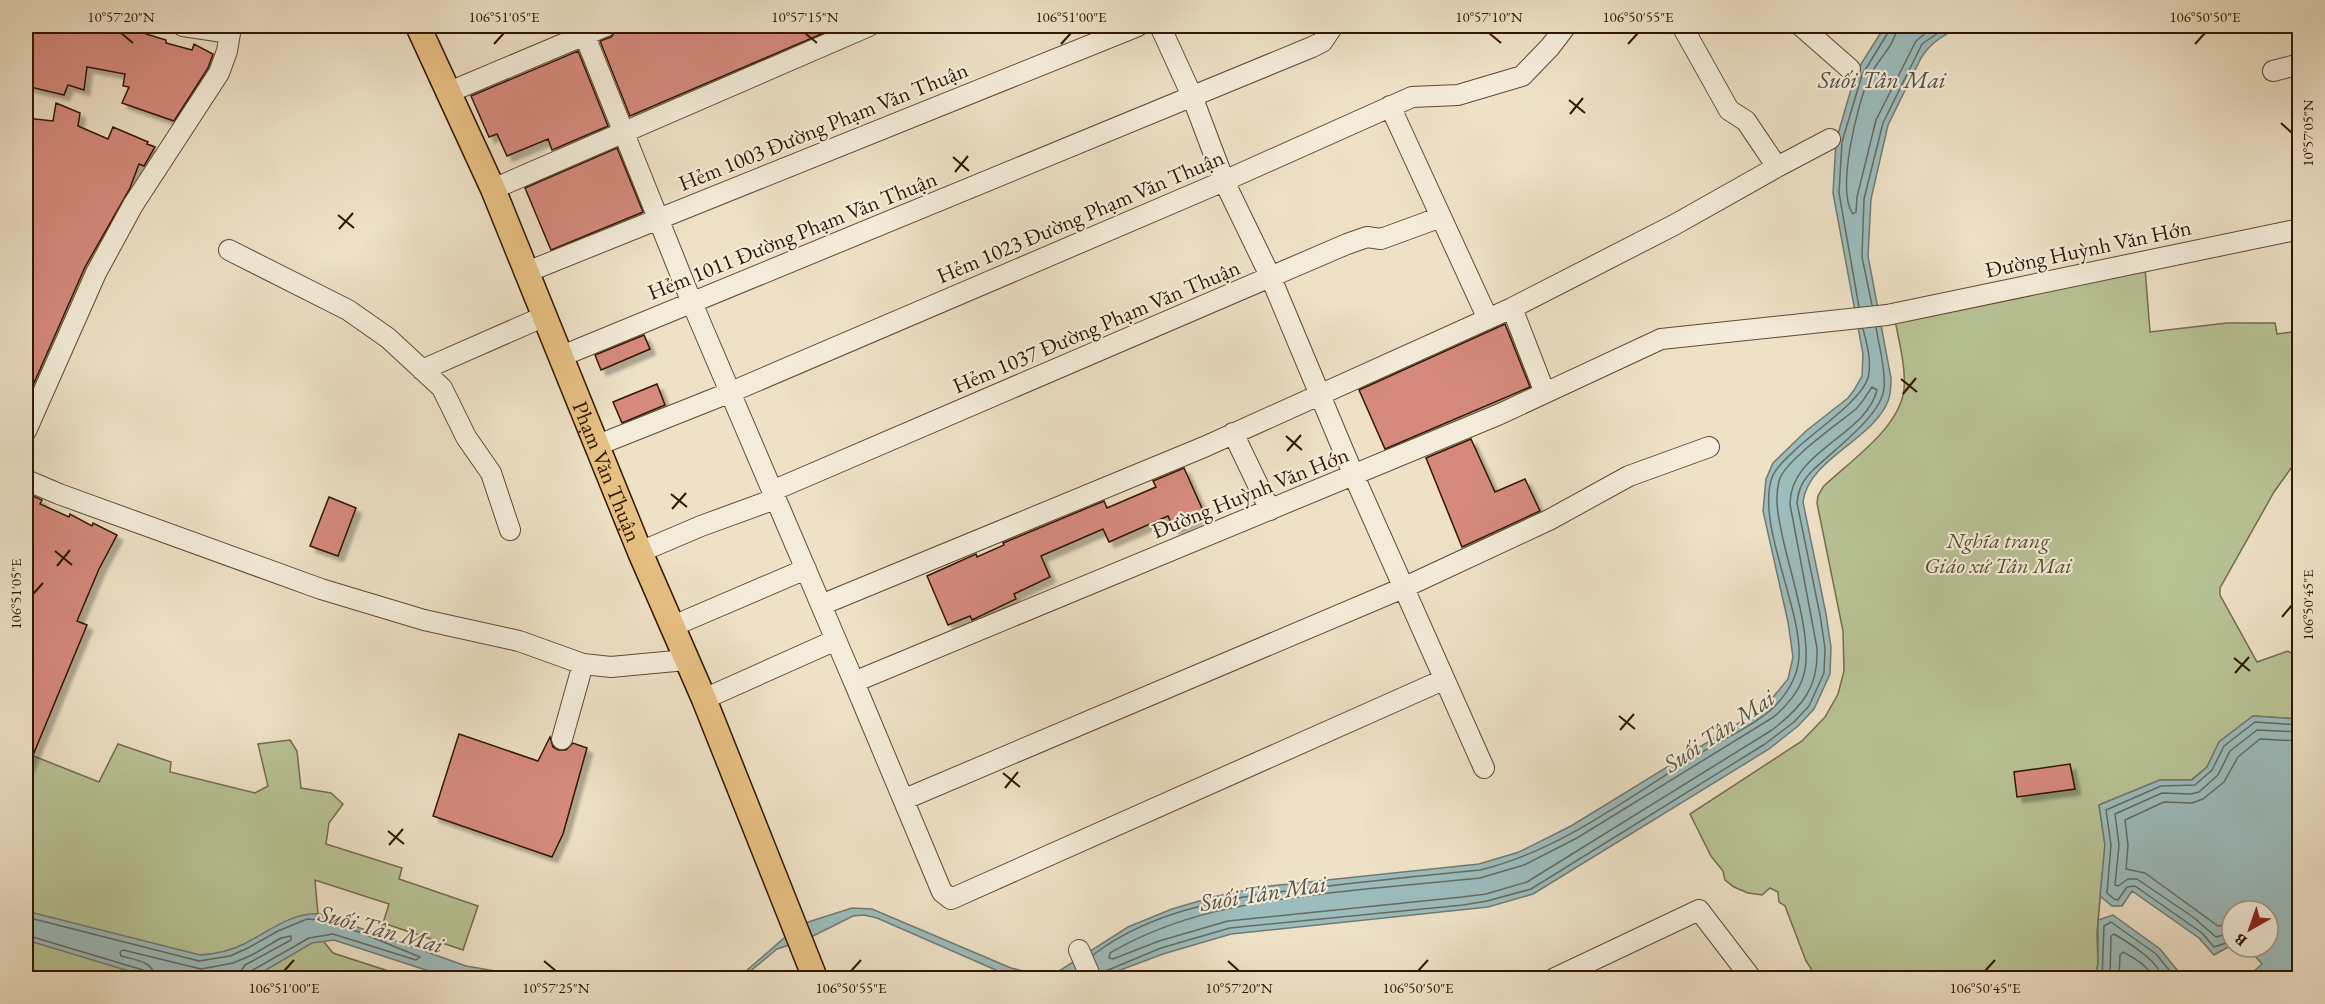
<svg xmlns="http://www.w3.org/2000/svg" width="2325" height="1004" font-family="'EB Garamond',serif">
<defs>
<filter id="shadow"><feDropShadow dx="5.5" dy="5.5" stdDeviation="1.5" flood-color="#0004"/></filter>
</defs>
<rect width="100%" height="100%" fill="#eee1c6"/>
<filter id="stains"><feTurbulence type="fractalNoise" baseFrequency=".00333" numOctaves="4"/><feColorMatrix values="0 0 0 0 .2 0 0 0 0 .09 0 0 0 0 .02 0 0 0 .5 -.17"/></filter>
<radialGradient id="worn" r=".72"><stop offset=".6" stop-color="#630" stop-opacity="0"/><stop offset="1" stop-color="#630" stop-opacity=".3"/></radialGradient>
<path fill="#b8c395" stroke="#746d4a" stroke-width="1.5" d="M 2145,268 L 2150,332 L 2227,323 L 2275,323 L 2277,334 L 2299,331 L 2299,457 L 2274,492 L 2220,588 L 2220,595 L 2257,662 L 2288,651 L 2299,659 L 2299,719 L 2253,716 L 2219,742 L 2207,767 L 2191,780 L 2160,780 L 2099,805 L 2105,845 L 2097,933 L 2098,964 L 2095,978 L 1817,978 L 1806,961 L 1785,906 L 1779,902 L 1778,892 L 1770,888 L 1762,895 L 1748,893 L 1734,887 L 1725,880 L 1723,871 L 1711,856 L 1690,814 L 1802,741 L 1825,717 L 1838,694 L 1844,671 L 1843,631 L 1817,503 L 1818,496 L 1823,487 C 1850,461 1900,428 1904,389 C 1906,367 1899,342 1895,320 Z
M 290,740 L 297,751 L 301,788 L 331,793 L 343,804 L 329,823 L 326,844 L 402,868 L 399,879 L 478,906 L 463,950 L 383,923 L 389,904 L 315,880 L 320,937 L 333,953 L 410,978 L 26,978 L 26,753 L 99,782 L 118,744 L 171,762 L 170,772 L 255,793 L 268,786 L 258,744 Z"/>
<path fill="#9cbcbd" stroke="#717a71" stroke-width="1.5" d="M 1885,26 L 1962,26 C 1945,34 1931,42 1921,58 L 1888,125 L 1871,199 L 1868,256 L 1891,378 C 1891,386 1891,394 1888,401 C 1873,440 1808,459 1803,502 L 1826,614 L 1831,647 L 1830,674 L 1814,709 L 1798,726 L 1769,749 L 1533,894 L 1488,907 L 1231,934 L 1163,954 L 1099,978 L 1014,978 L 877,918 L 864,915 L 853,916 L 805,940 L 777,949 L 742,978 L 738,978 L 799,925 L 852,908 L 872,909 L 1011,968 L 1041,975 L 1056,973 L 1128,927 L 1172,909 L 1213,897 L 1261,887 L 1479,864 L 1519,852 L 1571,826 L 1765,707 L 1788,679 L 1793,657 L 1788,622 L 1763,511 L 1766,479 L 1773,463 L 1806,431 L 1848,398 L 1854,390 L 1862,376 L 1863,354 L 1833,193 L 1836,141 L 1856,72 Z
M 2253,716 L 2299,719 L 2299,978 L 2246,978 L 2262,964 L 2247,947 L 2268,947 L 2268,911 L 2232,911 L 2232,945 L 2214,955 L 2199,938 L 2132,891 L 2122,906 L 2112,906 L 2100,896 L 2105,845 L 2099,805 L 2160,780 L 2192,780 L 2207,767 L 2219,742 Z
M 26,911 L 200,955 C 216,954 230,951 244,944 C 270,931 291,912 321,914 L 466,966 L 536,978 L 461,978 L 435,973 L 334,940 L 312,943 L 259,974 L 246,978 L 152,978 L 26,940 Z
M 2113,915 L 2160,949 L 2178,971 L 2173,978 L 2095,978 L 2098,964 L 2098,920 Z"/>
<g fill="none" stroke-linecap="round" stroke-linejoin="round">
<path stroke="#666a5e" stroke-width="1.5" d="M 1897,26 C 1896,45 1876,61 1869,78 C 1857,105 1836,191 1853,214 L 1856,212 L 1857,197 L 1876,120 L 1916,41 L 1934,26
M 1872,305 L 1862,257 L 1864,199 L 1883,123 L 1922,44 L 1948,26
M 1859,307 L 1839,193 L 1842,142 L 1862,75 L 1889,31 L 1890,26
M 1872,387 L 1877,390 C 1866,436 1790,451 1790,504 L 1817,648 C 1819,687 1802,707 1772,730 L 1527,882 L 1486,894 L 1462,897 L 1228,921 L 1159,941 L 1113,959 L 1109,958 L 1110,953 C 1178,913 1252,902 1329,893 C 1380,887 1430,883 1480,878 L 1524,865 L 1577,838 L 1772,718 C 1785,708 1800,691 1804,674 C 1813,639 1791,576 1783,539 C 1779,520 1774,501 1779,481 C 1784,461 1839,423 1856,409 C 1862,403 1867,394 1872,387 Z
M 26,917 L 199,961 L 230,956 L 248,948 L 278,931 L 307,919 L 320,920 L 359,932 L 420,957 L 416,960 L 333,934 L 309,938 L 251,971 L 247,978
M 2232,924 L 2218,926 L 2145,873 L 2126,869 L 2128,845 L 2125,820 L 2164,802 L 2192,803 L 2203,799 L 2224,782 L 2238,757 L 2260,739 L 2300,741
M 2232,933 L 2216,937 L 2193,917 L 2137,879 L 2128,879 L 2118,886 L 2115,885 L 2119,845 L 2115,814 L 2162,793 L 2191,794 L 2199,792 L 2218,775 L 2230,751 L 2257,730 L 2300,732
M 26,935 L 143,970 L 147,973 L 148,978
M 2232,941 L 2214,947 L 2202,933 L 2135,886 L 2127,887 L 2118,900 L 2114,899 L 2107,893 L 2111,845 L 2106,810 L 2161,786 L 2195,785 L 2212,770 L 2224,746 L 2255,722 L 2300,725
M 1093,955 C 1159,904 1249,895 1329,886 C 1379,880 1429,875 1480,870 C 1560,851 1630,796 1699,754 C 1721,740 1759,723 1776,705 C 1788,692 1798,676 1799,657 C 1802,608 1754,519 1773,475 C 1778,465 1787,458 1794,451 C 1813,432 1861,401 1868,378 C 1872,362 1867,344 1863,329
M 1101,973 L 1161,948 L 1230,928 L 1463,905 L 1487,901 L 1531,889 L 1765,744 L 1794,722 L 1809,706 L 1824,673 L 1825,648 L 1820,615 L 1797,503 C 1798,490 1802,482 1811,472 C 1831,452 1882,416 1884,388 C 1886,369 1879,347 1876,327
M 155,978 C 154,961 135,960 121,956 L 120,952 L 123,950 L 201,969 L 233,963 L 252,955 L 281,938 L 291,936 L 291,940 L 245,965 L 241,971 L 240,978
M 164,978 L 164,973 L 167,971 L 198,978 L 228,974 L 231,978
M 2102,978 L 2104,926 L 2111,922 L 2156,954 L 2169,970 L 2168,978
M 2110,978 L 2111,936 L 2114,934 C 2126,941 2162,963 2161,978
M 2119,978 L 2120,955 L 2123,952 C 2134,958 2149,966 2152,978"/>
</g>
<path fill="#d68a7d" stroke="#301700" stroke-width="1.5" filter="url(#shadow)" d="M 26,26 L 102,26 L 131,30 L 132,26 L 147,29 L 146,34 L 166,40 L 166,43 L 192,50 L 194,44 L 213,54 L 208,68 L 174,121 L 122,103 L 129,87 L 123,86 L 125,74 L 87,67 L 84,90 L 68,85 L 64,95 L 26,86 Z
M 626,26 L 840,26 L 630,116 L 600,41 L 611,37 L 617,30 Z
M 578,51 L 608,126 L 552,150 L 548,139 L 507,156 L 497,134 L 489,137 L 471,96 Z
M 56,103 L 80,113 L 78,126 L 108,139 L 113,127 L 148,142 L 147,144 L 155,147 L 144,166 L 139,164 L 130,188 L 85,267 L 34,383 L 26,397 L 26,118 L 53,121 Z
M 617,148 L 643,212 L 551,250 L 525,188 Z
M 1505,324 L 1530,387 L 1385,449 L 1359,390 Z
M 644,335 L 650,349 L 601,370 L 595,355 Z
M 657,384 L 665,405 L 622,423 L 613,402 Z
M 1471,439 L 1495,492 L 1525,479 L 1540,511 L 1462,547 L 1426,458 Z
M 1184,468 L 1205,515 L 1174,529 L 1168,516 L 1109,542 L 1103,529 L 1041,556 L 1050,577 L 1014,594 L 1016,599 L 972,620 L 970,616 L 948,625 L 927,576 L 976,554 L 977,557 L 1004,545 L 1003,543 L 1104,501 L 1107,508 L 1156,487 L 1153,481 Z
M 26,493 L 42,500 L 40,504 L 69,517 L 70,514 L 92,526 L 93,523 L 117,535 L 99,569 L 77,621 L 87,625 L 26,772 Z
M 329,497 L 356,508 L 338,556 L 310,546 Z
M 459,734 L 538,761 L 550,737 L 553,747 L 558,750 L 566,750 L 573,743 L 587,748 L 563,834 L 552,857 L 433,816 Z
M 2070,764 L 2075,789 L 2017,797 L 2014,772 Z"/>
<g fill="none" stroke-linecap="round" stroke-linejoin="round">
<g stroke="#604a32" stroke-width="22">
<path id="minor" d="M 183,26 L 230,33 L 233,26
M 581,26 L 692,303 L 836,640
M 1160,26 L 1192,96 L 1224,181 L 1271,278 L 1354,476 L 1484,768
M 1682,26 L 1729,110 L 1746,121 L 1777,167
M 1801,26 L 1850,69
M 2273,71 L 2300,64
M 447,93 L 606,26
M 1390,106 L 1488,319
M 493,189 L 869,26
M 229,250 L 348,310 L 388,338 L 442,388 L 466,437 L 491,473 L 510,530
M 527,272 L 1138,26
M 1512,308 L 1545,393
M 562,356 L 1312,47 L 1322,42 L 1333,26
M 422,370 L 545,316
M 26,431 L 96,273 L 133,205 L 219,73 L 227,51 L 230,33
M 1233,433 L 1270,510
M 598,445 L 731,392 L 1224,181 L 1412,97 L 1458,95 L 1522,76 L 1550,47 L 1566,26
M 26,480 L 59,494 L 321,589 L 424,620 L 519,641 L 583,664 L 611,667 L 686,660
M 772,491 L 1347,244 L 1367,237 L 1381,239 L 1441,217
M 640,552 L 701,526 L 775,499
M 821,605 L 1204,447 L 1512,308 L 1674,225 L 1777,167 L 1830,139
M 673,626 L 806,569
M 854,682 L 942,892 L 951,899 L 1443,680
M 704,699 L 836,640 L 854,682 L 1500,414 L 1661,339 L 1887,315 L 2300,229
M 562,739 L 583,664
M 905,799 L 1403,588 L 1549,520 L 1629,476 L 1709,447
M 1079,950 L 1091,978
M 1555,978 L 1699,910 L 1751,978"/>
</g>
<g stroke="#301700" stroke-width="27">
<g id="major">
<path id="s1" d="M 418,26 L 493,189 L 640,552 L 704,699 L 815,978"/>
</g>
</g>
<use href="#minor" stroke="#f4ecda" stroke-width="20"/>
<use href="#major" stroke="#e7c083" stroke-width="24"/>
</g>
<path fill="none" stroke="#301700" stroke-width="2" d="M 121,33 L 133,43M 805,33 L 817,43M 1489,33 L 1501,43M 494,44 L 504,33M 1061,44 L 1071,33M 1628,44 L 1638,33M 2195,44 L 2205,33M 1569,100 L 1585,113M 1570,114 L 1583,98M 2281,123 L 2292,133M 953,157 L 969,171M 955,172 L 968,156M 338,215 L 354,228M 339,229 L 353,213M 1901,379 L 1917,392M 1903,394 L 1916,378M 1286,436 L 1302,450M 1287,451 L 1301,435M 671,494 L 687,507M 672,509 L 686,493M 55,551 L 72,565M 57,566 L 70,550M 33,594 L 43,583M 2282,617 L 2292,605M 2234,658 L 2250,671M 2235,673 L 2249,657M 1619,716 L 1635,729M 1620,730 L 1634,714M 1003,773 L 1020,787M 1005,788 L 1018,772M 388,831 L 404,844M 389,845 L 403,829M 544,961 L 556,971M 1228,961 L 1239,971M 284,971 L 294,960M 851,971 L 861,960M 1418,971 L 1428,960M 1985,971 L 1995,960"/>
<g text-anchor="middle" stroke-width="4.5" stroke-linejoin="round" paint-order="stroke">
<g font-size="22" fill="#301700" stroke="#f4ecda">
<text transform="translate(823 126) rotate(-22)" y="8">Hẻm 1003 Đường Phạm Văn Thuận</text>
<text transform="translate(1080 216) rotate(-23)" y="8">Hẻm 1023 Đường Phạm Văn Thuận</text>
<text transform="translate(792 235) rotate(-22)" y="8">Hẻm 1011 Đường Phạm Văn Thuận</text>
<text transform="translate(2088 248) rotate(-12)" y="8">Đường Huỳnh Văn Hớn</text>
<text transform="translate(1096 326) rotate(-23)" y="8">Hẻm 1037 Đường Phạm Văn Thuận</text>
<text dy="8" stroke="none"><textPath href="#s1" startOffset="484">Phạm Văn Thuận</textPath></text>
<text transform="translate(1250 492) rotate(-22)" y="8">Đường Huỳnh Văn Hớn</text>
</g>
<g font-size="22" font-style="italic" fill="#594b2d" stroke="#f4ecda">
<text x="1998" y="548">Nghĩa trang<tspan x="1998" dy="25">Giáo xứ Tân Mai</tspan></text>
</g>
<g font-size="24" font-style="italic" fill="#565142" stroke="#f4ecda">
<text x="1882" y="88">Suối Tân Mai</text>
<text transform="translate(1719 731) rotate(-34)" y="8">Suối Tân Mai</text>
<text transform="translate(1263 893) rotate(-9)" y="8">Suối Tân Mai</text>
<text transform="translate(381 929) rotate(15)" y="8">Suối Tân Mai</text>
</g>
</g>
<rect width="2325" height="1004" fill="none" stroke="#eee1c6" stroke-width="66"/>
<g transform="translate(2250 929) rotate(220)"><circle r="28" fill="#f4ecda" stroke="#a69783" stroke-width="1.5"/>
<path d="M0-4.5L10 22L0 15L-10 22Z" fill="#8f2418"/>
<text y="-9" font-size="16" font-weight="bold" text-anchor="middle" fill="#301700">B</text>
</g>
<rect x="33" y="33" width="2259" height="938" fill="none" stroke="#301700" stroke-width="2"/>
<g font-size="15" text-anchor="middle" fill="#301700">
<text x="121" y="22">10°57'20"N</text>
<text x="504" y="22">106°51'05"E</text>
<text x="805" y="22">10°57'15"N</text>
<text x="1071" y="22">106°51'00"E</text>
<text x="1489" y="22">10°57'10"N</text>
<text x="1638" y="22">106°50'55"E</text>
<text x="2205" y="22">106°50'50"E</text>
<text transform="translate(2308 133) rotate(-90)" y="5">10°57'05"N</text>
<text transform="translate(16 594) rotate(-90)" y="5">106°51'05"E</text>
<text transform="translate(2308 605) rotate(-90)" y="5">106°50'45"E</text>
<text x="284" y="993">106°51'00"E</text>
<text x="556" y="993">10°57'25"N</text>
<text x="851" y="993">106°50'55"E</text>
<text x="1239" y="993">10°57'20"N</text>
<text x="1418" y="993">106°50'50"E</text>
<text x="1985" y="993">106°50'45"E</text>
</g>
<rect width="100%" height="100%" filter="url(#stains)"/>
<rect width="100%" height="100%" fill="url(#worn)"/>
</svg>
